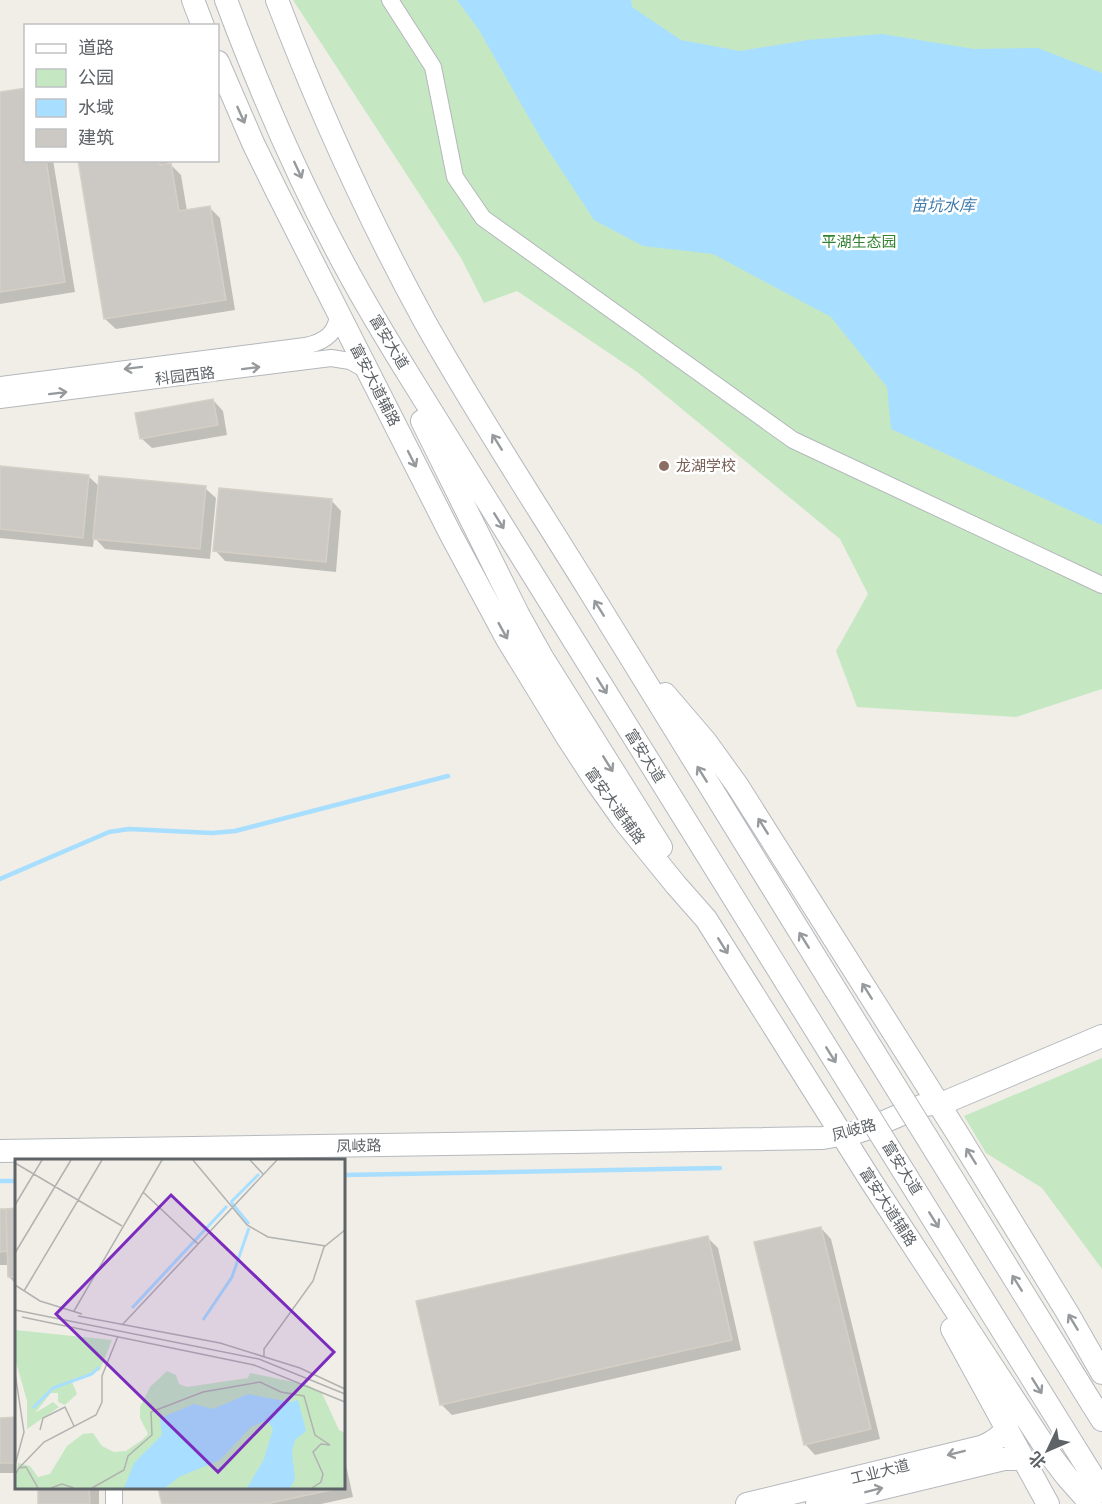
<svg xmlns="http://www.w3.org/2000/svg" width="1102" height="1504" font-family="'Open Sans','Noto Sans SC',sans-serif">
<rect width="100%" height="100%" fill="#f0eee7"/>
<path fill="#c5e8c3" d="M 293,0 L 1102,0 L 1102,689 L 1016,717 L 857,707 L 836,651 L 868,594 L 840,539 L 637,372 L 517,291 L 484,303 L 461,258 Z
M 1102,1058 L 1102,1269 L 1042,1188 L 986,1153 L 964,1116 Z"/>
<path fill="#a8deff" d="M 457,0 L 631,0 L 632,7 L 681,40 L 740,51 L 807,40 L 882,34 L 974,49 L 1038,48 L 1102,73 L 1102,525 L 891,429 L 887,387 L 831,317 L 713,254 L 643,246 L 594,220 L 541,139 L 479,30 Z"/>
<path fill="#0003" d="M 0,94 L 26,160 L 53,160 L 75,292 L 0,304 Z
M 79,160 L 168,160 L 168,166 L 171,165 L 181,175 L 187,211 L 210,208 L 220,218 L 235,310 L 116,329 L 105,319 Z
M 213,400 L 223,411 L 227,435 L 152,448 L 141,438 Z
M 0,467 L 88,476 L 100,487 L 205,488 L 216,498 L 210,559 L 105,549 L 94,537 L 93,547 L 0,538 Z
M 331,500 L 341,511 L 336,572 L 225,561 L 215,550 Z
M 0,1210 L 16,1210 L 16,1284 L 9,1277 L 9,1265 L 0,1265 Z
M 821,1228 L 831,1239 L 880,1439 L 815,1455 L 805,1444 Z
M 707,1237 L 718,1248 L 741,1350 L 452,1415 L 441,1404 Z
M 0,1419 L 16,1419 L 16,1473 L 0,1473 Z
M 344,1456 L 353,1497 L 321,1504 L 164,1504 L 160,1488 L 344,1488 Z
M 39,1488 L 99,1488 L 99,1504 L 39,1504 Z"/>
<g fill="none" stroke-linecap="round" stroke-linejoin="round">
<path stroke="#a8deff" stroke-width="4.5" d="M 0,879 L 109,832 L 129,829 L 212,833 L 235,831 L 448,776
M 344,1175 L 720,1168
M 0,1181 L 16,1181"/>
</g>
<path fill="#ccc9c4" stroke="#d5cfc5" stroke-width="1.5" d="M 26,88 L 26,160 L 46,160 L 65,282 L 0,292 L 0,92 Z
M 78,160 L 160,160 L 160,165 L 171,163 L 179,211 L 210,206 L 226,300 L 104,319 Z
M 213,399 L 218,425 L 140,439 L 135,413 Z
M 0,466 L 89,475 L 83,538 L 0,529 Z
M 99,476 L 206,486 L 200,549 L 93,539 Z
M 219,488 L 332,499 L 326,562 L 213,551 Z
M 16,1208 L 16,1277 L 8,1277 L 6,1209 Z
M 0,1209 L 6,1209 L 7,1251 L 0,1252 Z
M 821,1227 L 871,1429 L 804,1445 L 754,1242 Z
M 708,1236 L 732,1340 L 440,1405 L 416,1301 Z
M 16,1417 L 16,1463 L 0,1463 L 0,1418 Z
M 38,1488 L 89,1488 L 90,1504 L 38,1504 Z
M 158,1488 L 340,1488 L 266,1504 L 162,1504 Z"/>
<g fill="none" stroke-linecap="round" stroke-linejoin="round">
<g stroke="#b4b7bb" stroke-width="18">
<path id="street" d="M 390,0 L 433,67 L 455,177 L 483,218 L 793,440 L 1102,585
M 0,385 L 305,346 C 325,342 338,333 338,311
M 0,400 L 331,358 L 350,361 L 368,371
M 114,1488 L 114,1504"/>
</g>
<g stroke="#b5b9be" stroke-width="24">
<path id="secondary" d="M 193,0 L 203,26
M 226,0 C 260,91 299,181 345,266 C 366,305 389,343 412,380 L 645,755
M 277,0 C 319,110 368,218 425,322 C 476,413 534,501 589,590 C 671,723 753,856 835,989
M 218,62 L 253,143 L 277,192 L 450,533 L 507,639 L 567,737 L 597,783 L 624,821 L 676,885 L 706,919 L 871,1181 L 1051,1456 L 1067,1477 L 1091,1504
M 422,421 L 518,614 L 542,657 L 661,847
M 665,694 L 706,742 L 737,785 L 957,1133 L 1067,1312 L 1102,1373
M 0,1151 L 823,1138 L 857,1132 L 872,1127 L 921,1106 L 948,1101 L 1102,1036
M 952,1329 L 1048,1504
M 1092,1404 L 1102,1420
M 1074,1446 L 1102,1491
M 747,1504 L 981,1447 C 992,1443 1000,1438 1007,1428
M 817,1504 L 1004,1459 L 1023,1459"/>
</g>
<use href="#street" stroke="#fff" stroke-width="16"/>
<use href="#secondary" stroke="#fff" stroke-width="22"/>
<g stroke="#b5b9be" stroke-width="24" stroke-linecap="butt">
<path id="secondary-bridge" d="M 645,755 L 1074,1446
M 835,989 L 1092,1404"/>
</g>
<use href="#secondary-bridge" stroke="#fff" stroke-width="22"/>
</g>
<defs><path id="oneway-shaft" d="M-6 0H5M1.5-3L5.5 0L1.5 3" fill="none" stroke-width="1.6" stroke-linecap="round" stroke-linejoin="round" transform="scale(1.5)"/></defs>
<g stroke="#969a9c">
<use href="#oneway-shaft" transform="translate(241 115) rotate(66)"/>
<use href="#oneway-shaft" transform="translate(298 170) rotate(65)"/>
<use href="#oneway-shaft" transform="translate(133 368) rotate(173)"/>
<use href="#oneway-shaft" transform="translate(251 368) rotate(-7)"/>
<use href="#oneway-shaft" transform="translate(58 393) rotate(-7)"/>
<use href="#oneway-shaft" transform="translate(497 442) rotate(-122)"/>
<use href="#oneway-shaft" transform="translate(412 459) rotate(63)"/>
<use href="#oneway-shaft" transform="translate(499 521) rotate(58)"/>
<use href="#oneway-shaft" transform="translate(599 608) rotate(-122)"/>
<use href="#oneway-shaft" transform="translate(503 631) rotate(61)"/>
<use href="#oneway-shaft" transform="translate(602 686) rotate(58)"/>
<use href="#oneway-shaft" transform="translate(608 764) rotate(58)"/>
<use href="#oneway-shaft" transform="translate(702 774) rotate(-122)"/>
<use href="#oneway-shaft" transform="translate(763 826) rotate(-122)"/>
<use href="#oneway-shaft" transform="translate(804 940) rotate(-122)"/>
<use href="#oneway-shaft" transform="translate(723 946) rotate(58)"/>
<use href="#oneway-shaft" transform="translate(867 991) rotate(-122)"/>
<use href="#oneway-shaft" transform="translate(831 1055) rotate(58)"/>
<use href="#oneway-shaft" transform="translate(971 1156) rotate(-122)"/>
<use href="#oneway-shaft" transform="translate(934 1220) rotate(58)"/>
<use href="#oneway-shaft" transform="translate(1017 1283) rotate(-122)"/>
<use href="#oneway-shaft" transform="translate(1073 1322) rotate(-121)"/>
<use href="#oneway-shaft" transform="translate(1037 1386) rotate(58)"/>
<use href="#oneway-shaft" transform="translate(956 1453) rotate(166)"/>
<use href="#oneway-shaft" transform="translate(874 1490) rotate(-14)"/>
</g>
<circle fill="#8d6e63" stroke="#fff" stroke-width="2" cx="664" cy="466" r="6"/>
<g text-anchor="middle" stroke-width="5" stroke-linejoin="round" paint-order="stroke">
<g font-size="15" fill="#338232" stroke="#fff">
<text x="859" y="247">平湖生态园</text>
</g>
<g font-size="15" fill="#5e6367" stroke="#fff">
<text transform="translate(389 342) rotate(59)" y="5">富安大道</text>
<text transform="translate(185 376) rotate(-7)" y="5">科园西路</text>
<text transform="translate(375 385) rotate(63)" y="5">富安大道辅路</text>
<text transform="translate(645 756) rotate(58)" y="5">富安大道</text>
<text transform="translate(615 806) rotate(54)" y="5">富安大道辅路</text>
<text transform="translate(854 1130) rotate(-15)" y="5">凤岐路</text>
<text transform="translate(359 1146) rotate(-1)" y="5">凤岐路</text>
<text transform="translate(902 1168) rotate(58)" y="5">富安大道</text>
<text transform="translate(888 1207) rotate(57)" y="5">富安大道辅路</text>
<text transform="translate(880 1472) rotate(-14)" y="5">工业大道</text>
</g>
<g font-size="15" fill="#785e54" stroke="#fff" text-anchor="start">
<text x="676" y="471">龙湖学校</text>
</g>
<g font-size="16" font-style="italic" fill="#3e7aac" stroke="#fff">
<text x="943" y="211">苗坑水库</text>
</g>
</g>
<g transform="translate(15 1159)">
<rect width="330" height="330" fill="#f0eee7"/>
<path d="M 0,171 L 97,181 L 85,211 L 57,223 L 62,235 L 50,246 L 43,243 L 43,234 L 36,234 L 20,254 L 38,243 L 44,248 L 12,270 L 12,242 L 0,199 ZM 152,212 L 161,216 L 164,225 L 172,228 L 233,219 L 235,214 L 293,226 L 307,234 L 324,271 L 330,274 L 330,329 L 0,329 L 3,304 L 15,307 L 23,318 L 35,315 L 52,287 L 68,275 L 78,274 L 87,287 L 99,293 L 111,292 L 127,281 L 133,275 L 125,259 L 125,248 L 135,228 Z" fill="#c5e8c3"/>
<path d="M 233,235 L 275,243 L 283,241 L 291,272 L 280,281 L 277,292 L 280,320 L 275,329 L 232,329 L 249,300 L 258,270 L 252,261 L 236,268 L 205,301 L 164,318 L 150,329 L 109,329 L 119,304 L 147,276 L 145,259 L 179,245 L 198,250 Z" fill="#a8deff"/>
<path fill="none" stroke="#a8deff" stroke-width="3" d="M 216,43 L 244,15M 216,43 L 234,65M 117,149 L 212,47M 188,161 L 217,118 L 234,69M 18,249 L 38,229 L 77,215 L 84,208"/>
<path fill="none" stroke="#b2b2b0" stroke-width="1.5" d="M 178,1 L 232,66 L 253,78 L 311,87M 235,1 L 248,15M 0,4 L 107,67M 128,33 L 183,85M 0,46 L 27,1M 0,94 L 56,1M 0,126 L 25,142 L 67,155M 9,132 L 87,1M 0,151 L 244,200 L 330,235M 59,152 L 147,1M 63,157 L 205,184 L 285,209 L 330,230M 7,158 L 239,206 L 330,243M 108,165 L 262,1M 249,197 L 249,190 L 298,122 L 309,88 L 330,71M 0,214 L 9,273 L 0,306M 25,271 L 28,259 L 50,248 L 59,267M 4,309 L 29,283 L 81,256 L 87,243 L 87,217 L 103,177M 0,316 L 4,309 L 11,308 L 23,329M 36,329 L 47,325 L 59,329M 77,329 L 109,311 L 113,297 L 137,276 L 136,253 L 188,233 L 245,223 L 266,233 L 289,237 L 300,276 L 315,286 L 306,285 L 298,293 L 308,315 L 306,323 L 297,329"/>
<path fill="#7b2cbf" fill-opacity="0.15" stroke="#7b2cbf" stroke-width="3" d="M 156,36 L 319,193 L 203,313 L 41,155 Z"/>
<rect width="330" height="330" fill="none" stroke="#5e6367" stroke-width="3"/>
</g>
<rect x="24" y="24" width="195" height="138" fill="#ffffff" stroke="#bfc1c2" stroke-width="1.5"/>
<rect x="36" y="44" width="30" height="9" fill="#ffffff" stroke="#bfc1c2" stroke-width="1.5"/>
<text x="78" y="54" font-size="18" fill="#5e6367">道路</text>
<rect x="36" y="69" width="30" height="18" fill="#c5e8c3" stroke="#bfc1c2" stroke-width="1.5"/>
<text x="78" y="84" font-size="18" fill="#5e6367">公园</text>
<rect x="36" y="99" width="30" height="18" fill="#a8deff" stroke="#bfc1c2" stroke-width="1.5"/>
<text x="78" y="114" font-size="18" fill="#5e6367">水域</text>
<rect x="36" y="129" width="30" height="18" fill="#ccc9c4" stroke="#bfc1c2" stroke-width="1.5"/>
<text x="78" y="144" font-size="18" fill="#5e6367">建筑</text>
<g transform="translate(1048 1450) rotate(226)" stroke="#ffffff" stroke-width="4.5" paint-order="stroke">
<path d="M0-4.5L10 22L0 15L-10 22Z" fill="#5e6367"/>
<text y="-9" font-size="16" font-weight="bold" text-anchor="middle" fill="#5e6367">北</text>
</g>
</svg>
